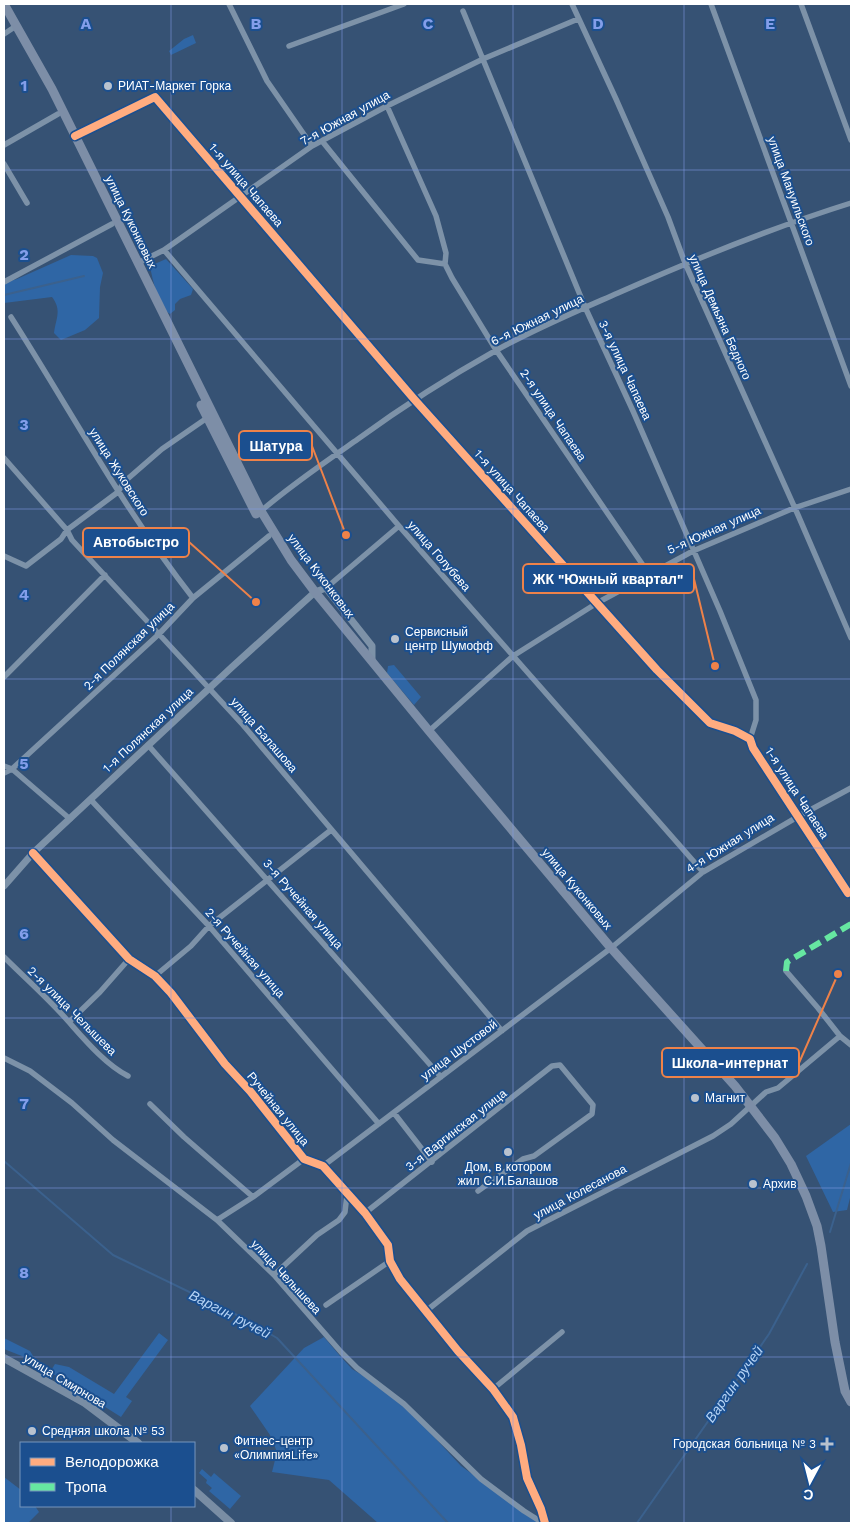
<svg xmlns="http://www.w3.org/2000/svg" width="855" height="1527" font-family="'Work Sans',sans-serif">
<rect width="100%" height="100%" fill="#365274"/>
<path fill="#2f66a5" d="M 193,35 L 196,43 L 171,55 L 169,51 L 184,39 Z
M 71,255 L 93,256 L 97,258 L 103,273 L 100,287 L 99,318 L 85,330 L 61,340 L 54,333 C 56,318 62,310 52,297 L 4,303 L 4,283 L 17,279 Z
M 166,259 L 193,289 L 191,295 L 180,299 L 175,304 L 175,310 L 170,314 C 159,308 152,278 150,266 Z
M 394,665 L 421,697 L 414,705 L 387,673 L 388,666 Z
M 851,1124 L 851,1194 L 847,1210 L 833,1212 L 806,1156 Z
M 159,1333 L 168,1340 L 126,1397 L 132,1401 L 121,1417 L 50,1372 L 55,1364 L 69,1367 L 114,1394 Z
M 324,1337 L 340,1356 L 352,1369 L 385,1389 L 423,1425 L 461,1466 L 541,1523 L 378,1523 L 329,1480 L 272,1472 L 277,1452 L 270,1435 L 250,1406 L 304,1348 Z
M 4,1338 L 30,1351 L 33,1356 L 32,1360 L 4,1349 Z
M 202,1469 L 211,1477 L 214,1473 L 241,1496 L 230,1509 L 209,1491 L 212,1488 L 206,1483 L 207,1480 L 199,1473 Z
M 4,1477 L 21,1490 L 21,1506 L 35,1506 L 39,1512 L 28,1523 L 4,1523 Z"/>
<g fill="none" stroke-linecap="round" stroke-linejoin="round">
<path stroke="#3b618d" stroke-width="2" d="M 4,295 L 84,276
M 4,1161 L 113,1255 L 241,1317 L 277,1338 L 448,1523
M 830,1232 L 851,1163
M 637,1523 L 769,1334 L 807,1264"/>
<path stroke="#7d92a8" stroke-width="5.5" d="M 229,4 L 267,81 L 312,146
M 572,4 L 616,99 L 668,217 L 685,263 L 798,515 L 851,638
M 711,4 L 851,386
M 801,4 L 851,140
M 463,11 L 585,307 L 633,411 L 720,611 L 756,700 L 756,720 L 750,739
M 4,34 L 13,28
M 289,46 L 404,4
M 387,106 L 436,216 L 446,253 L 445,264 L 452,278 L 496,350 L 649,574
M 75,136 L 155,97 L 414,399 L 657,670 L 710,723 L 735,731 L 750,739 L 753,748 L 848,893
M 322,141 L 418,260 L 445,264
M 4,145 L 58,114
M 4,164 L 27,203
M 164,250 L 399,526 L 703,872
M 138,263 L 164,250 L 312,146 L 387,106 L 483,59 L 578,19
M 4,282 L 112,224
M 11,317 C 71,411 124,510 193,598
M 4,458 L 67,530 L 72,540 L 243,725 L 502,1031
M 261,511 C 291,485 325,462 358,439 C 402,407 447,378 495,351 C 534,329 577,311 618,293 C 695,259 771,228 851,203
M 4,556 L 26,566 L 61,539 L 67,530 L 118,492 L 124,482 L 162,449 L 207,418
M 326,588 L 399,526
M 4,677 L 105,575
M 429,731 L 513,656 L 597,603 L 693,551 L 794,508 L 851,489
M 148,745 L 441,1077
M 4,766 L 12,769 L 70,819
M 4,773 L 12,769 L 159,634 L 193,598 L 269,536
M 91,800 L 209,926 L 379,1124
M 33,853 L 129,959 L 155,976 L 171,993 L 225,1064 L 250,1091 L 304,1159 L 323,1166 L 365,1213 L 388,1245 L 390,1261 L 400,1279 L 458,1351 L 493,1389 L 513,1417 L 521,1445 L 527,1478 L 541,1509 L 545,1523
M 611,948 L 703,872 L 799,816 L 851,788
M 4,957 C 25,978 48,998 68,1021 C 85,1040 105,1064 128,1076
M 786,971 L 818,1008 L 840,1036 L 851,1045
M 155,976 L 191,946 L 209,926 L 331,830
M 69,1022 L 100,992 L 129,959
M 4,1058 L 30,1071 L 72,1103 L 113,1140 L 217,1220 L 274,1275 L 341,1352 L 357,1368 L 404,1404 L 481,1479 L 524,1511 L 543,1523
M 150,1104 L 184,1137 L 253,1197
M 394,1113 L 432,1162
M 323,1166 L 607,951
M 365,1213 L 552,1066 L 560,1065 L 593,1105 L 592,1114 L 534,1156 L 523,1159 L 478,1191
M 217,1220 L 253,1197 L 304,1159
M 274,1275 L 317,1235 L 339,1220 L 345,1212 L 347,1194
M 326,1305 L 390,1261
M 426,1311 L 527,1231 L 713,1136 L 731,1124 L 766,1092 L 778,1088 L 840,1036
M 493,1389 L 562,1332"/>
<path stroke="#7d92a8" stroke-width="7" d="M 4,886 L 33,853 L 232,667 L 315,592 L 326,588 L 372,646 L 372,662"/>
<path stroke="#798da4" stroke-width="8" d="M 4,1358 L 85,1403 L 138,1443
M 194,1490 L 231,1523"/>
<path stroke="#7d8ea7" stroke-width="9" d="M 4,4 L 52,89 L 261,511 L 291,560 L 315,592 L 429,731 L 611,948 L 735,1086 L 775,1138 L 791,1164 L 806,1196 L 817,1226 L 821,1246 L 835,1342 L 845,1391 L 851,1402
M 201,405 L 256,514"/>
<path stroke="#66e7a1" stroke-width="6" stroke-dasharray="12 6" stroke-linecap="butt" d="M 786,971 L 787,962 L 851,924"/>
<g stroke="#1b4f8f" stroke-width="11">
<path id="cycleway" d="M 75,136 L 155,97 L 414,399 L 657,670 L 710,723 L 735,731 L 750,739 L 753,748 L 848,893
M 33,853 L 129,959 L 155,976 L 171,993 L 225,1064 L 250,1091 L 304,1159 L 323,1166 L 365,1213 L 388,1245 L 390,1261 L 400,1279 L 458,1351 L 493,1389 L 513,1417 L 521,1445 L 527,1478 L 541,1509 L 545,1523"/>
</g>
<use href="#cycleway" stroke="#ffac80" stroke-width="8"/>
</g>
<path fill="none" stroke="#839eea" stroke-width="1" stroke-opacity="0.55" d="M 171,4 L 171,1443M 342,4 L 342,1523M 513,4 L 513,1523M 684,4 L 684,1523M 4,170 L 851,170M 4,339 L 851,339M 4,509 L 851,509M 4,679 L 851,679M 4,848 L 851,848M 4,1018 L 851,1018M 4,1188 L 851,1188M 4,1357 L 851,1357M 171,1506 L 171,1523"/>
<g fill="#b9c2ce" stroke="#1b4f8f" stroke-width="2">
<circle cx="108" cy="86" r="5"/>
<circle cx="395" cy="639" r="5"/>
<circle cx="695" cy="1098" r="5"/>
<circle cx="508" cy="1152" r="5"/>
<circle cx="753" cy="1184" r="5"/>
<circle cx="32" cy="1431" r="5"/>
<path d="M824.5 1436.5h5v5h5v5h-5v5h-5v-5h-5v-5h5z"/>
<circle cx="224" cy="1448" r="5"/>
</g>
<g text-anchor="middle" stroke-width="4" stroke-linejoin="round" paint-order="stroke">
<g font-size="12" fill="#fff" stroke="#1b4f8f" text-anchor="start">
<text x="118" y="90">РИАТ-Маркет Горка</text>
<text x="405" y="636">Сервисный<tspan x="405" dy="14">центр Шумофф</tspan></text>
<text x="705" y="1102">Магнит</text>
<text x="508" y="1171" text-anchor="middle">Дом, в котором<tspan x="508" dy="14">жил С.И.Балашов</tspan></text>
<text x="763" y="1188">Архив</text>
<text x="42" y="1435">Средняя школа № 53</text>
<text x="234" y="1445">Фитнес-центр<tspan x="234" dy="14">«ОлимпияLife»</tspan></text>
<text x="816" y="1448" text-anchor="end">Городская больница № 3</text>
</g>
<g font-size="12" fill="#fff" stroke="#1b4f8f">
<text transform="translate(345 118) rotate(-29)" y="4">7-я Южная улица</text>
<text transform="translate(246 185) rotate(49)" y="4">1-я улица Чапаева</text>
<text transform="translate(791 191) rotate(70)" y="4">улица Мануильского</text>
<text transform="translate(131 222) rotate(64)" y="4">улица Куконковых</text>
<text transform="translate(720 317) rotate(66)" y="4">улица Демьяна Бедного</text>
<text transform="translate(537 320) rotate(-26)" y="4">6-я Южная улица</text>
<text transform="translate(625 370) rotate(65)" y="4">3-я улица Чапаева</text>
<text transform="translate(553 415) rotate(56)" y="4">2-я улица Чапаева</text>
<text transform="translate(119 472) rotate(58)" y="4">улица Жуковского</text>
<text transform="translate(512 491) rotate(48)" y="4">1-я улица Чапаева</text>
<text transform="translate(714 530) rotate(-24)" y="4">5-я Южная улица</text>
<text transform="translate(439 556) rotate(49)" y="4">улица Голубева</text>
<text transform="translate(321 576) rotate(53)" y="4">улица Куконковых</text>
<text transform="translate(129 646) rotate(-44)" y="4">2-я Полянская улица</text>
<text transform="translate(148 730) rotate(-43)" y="4">1-я Полянская улица</text>
<text transform="translate(264 735) rotate(49)" y="4">улица Балашова</text>
<text transform="translate(797 793) rotate(57)" y="4">1-я улица Чапаева</text>
<text transform="translate(730 843) rotate(-32)" y="4">4-я Южная улица</text>
<text transform="translate(577 889) rotate(50)" y="4">улица Куконковых</text>
<text transform="translate(303 904) rotate(49)" y="4">3-я Ручейная улица</text>
<text transform="translate(245 953) rotate(49)" y="4">2-я Ручейная улица</text>
<text transform="translate(72 1011) rotate(45)" y="4">2-я улица Челышева</text>
<text transform="translate(459 1050) rotate(-37)" y="4">улица Шустовой</text>
<text transform="translate(278 1109) rotate(51)" y="4">Ручейная улица</text>
<text transform="translate(456 1130) rotate(-38)" y="4">3-я Варгинская улица</text>
<text transform="translate(580 1192) rotate(-28)" y="4">улица Колесанова</text>
<text transform="translate(286 1277) rotate(47)" y="4">улица Челышева</text>
<text transform="translate(65 1381) rotate(31)" y="4">улица Смирнова</text>
</g>
<g font-size="14" font-style="italic" fill="#b5d3f5" stroke="#1b4f8f">
<text transform="translate(230 1314) rotate(27)" y="5">Варгин ручей</text>
<text transform="translate(734 1384) rotate(-55)" y="5">Варгин ручей</text>
</g>
</g>
<g font-size="16" text-anchor="middle" font-weight="bold" fill="#839eea" stroke="#1b4f8f" stroke-width="4" stroke-linejoin="round" paint-order="stroke">
<text x="86" y="29">A</text>
<text x="256" y="29">B</text>
<text x="428" y="29">C</text>
<text x="598" y="29">D</text>
<text x="770" y="29">E</text>
<text x="24" y="91">1</text>
<text x="24" y="260">2</text>
<text x="24" y="430">3</text>
<text x="24" y="600">4</text>
<text x="24" y="769">5</text>
<text x="24" y="939">6</text>
<text x="24" y="1109">7</text>
<text x="24" y="1278">8</text>
</g>
<path fill="none" stroke="#ee8249" stroke-width="2" d="M346 535L312 446M256 602L189 542M715 666L694 579M838 974L799 1063"/>
<g fill="#ee8249" stroke="#1b4f8f" stroke-width="2">
<circle cx="346" cy="535" r="5"/>
<circle cx="256" cy="602" r="5"/>
<circle cx="715" cy="666" r="5"/>
<circle cx="838" cy="974" r="5"/>
</g>
<g fill="#1b4f8f" stroke="#ee8249" stroke-width="2">
<rect x="239" y="431" width="73" height="29" rx="5"/>
<rect x="83" y="528" width="106" height="29" rx="5"/>
<rect x="523" y="564" width="171" height="29" rx="5"/>
<rect x="662" y="1048" width="137" height="29" rx="5"/>
</g>
<g font-size="14" text-anchor="middle" font-weight="bold" fill="#fff">
<text x="276" y="451">Шатура</text>
<text x="136" y="547">Автобыстро</text>
<text x="608" y="584">ЖК "Южный квартал"</text>
<text x="730" y="1068">Школа-интернат</text>
</g>
<rect width="855" height="1527" fill="none" stroke="#ffffff" stroke-width="10"/>
<rect x="20" y="1442" width="175" height="65" fill="#1b4f8f" stroke="#7695bc"/>
<rect x="30" y="1458" width="25" height="8" fill="#ffac80" stroke="#7695bc"/>
<text x="65" y="1467" font-size="15" fill="#ffffff">Велодорожка</text>
<rect x="30" y="1483" width="25" height="8" fill="#66e7a1" stroke="#7695bc"/>
<text x="65" y="1492" font-size="15" fill="#ffffff">Тропа</text>
<g transform="translate(810 1482) rotate(187)" stroke="#1b4f8f" stroke-width="4" paint-order="stroke">
<path d="M0-4L9 19L0 12L-9 19Z" fill="#ffffff"/>
<text y="-8" font-size="14" font-weight="bold" text-anchor="middle" fill="#ffffff">С</text>
</g>
</svg>
